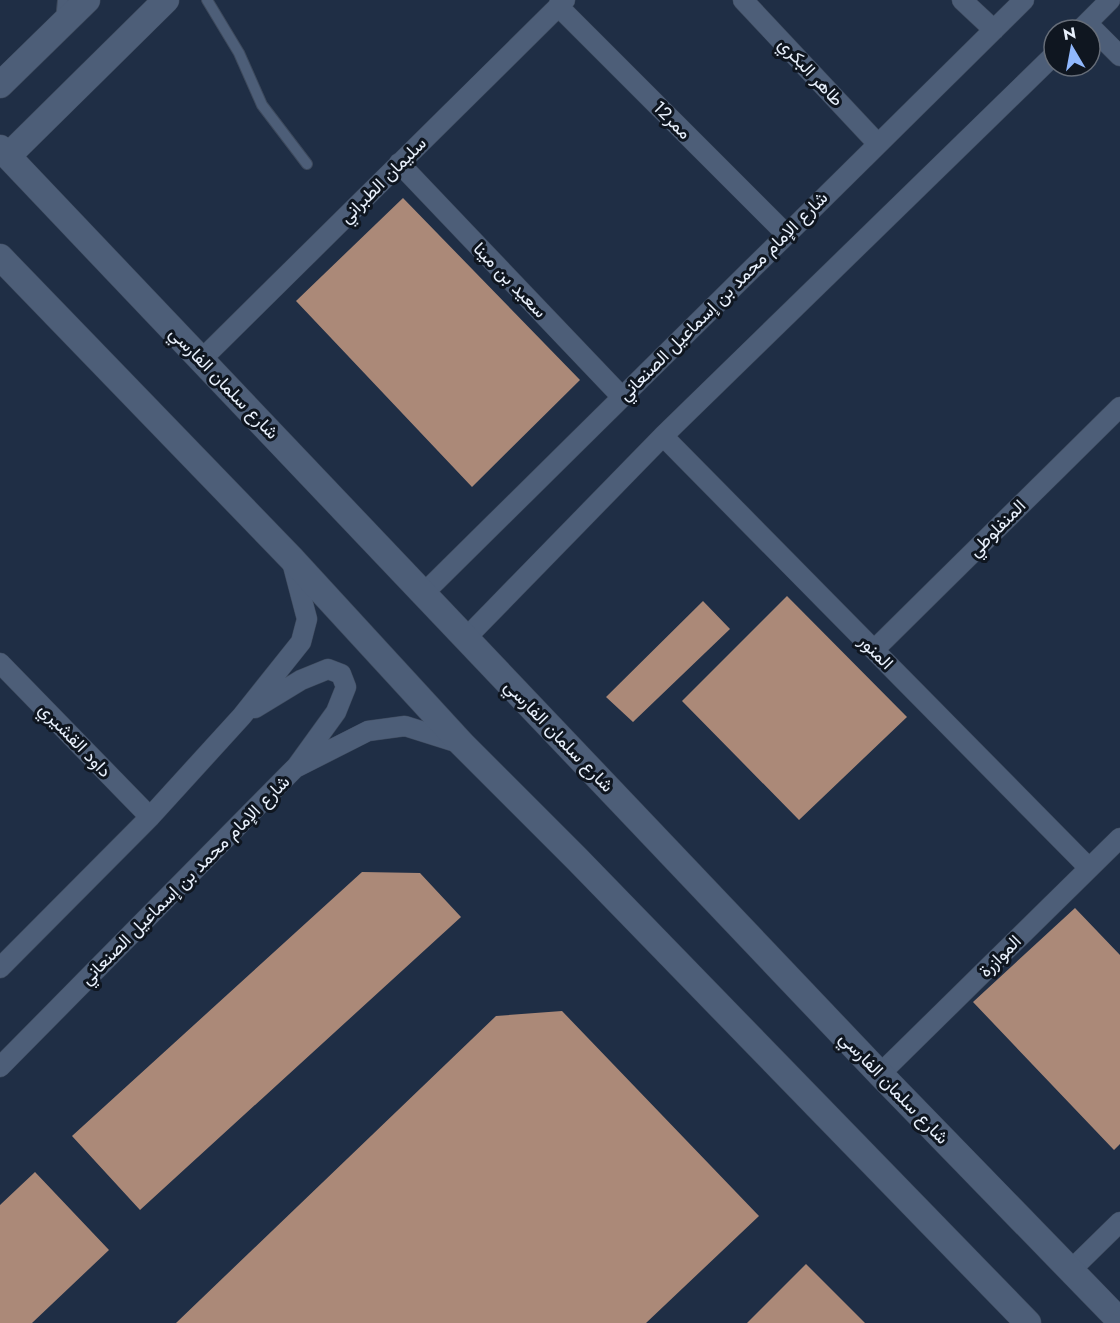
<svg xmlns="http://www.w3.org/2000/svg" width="1120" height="1323" font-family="Jost,Vazirmatn,sans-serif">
<rect width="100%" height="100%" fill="#1f2e45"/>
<path fill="#ab8978" d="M 403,198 L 580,380 L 472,487 L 296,301 Z
M 787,596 L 907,717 L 799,820 L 682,701 Z
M 703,601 L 730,629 L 633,722 L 606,697 Z
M 362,872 L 420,873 L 461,917 L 140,1210 L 72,1136 Z
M 1075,908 L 1120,955 L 1120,1144 L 1114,1150 L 973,1002 Z
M 562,1011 L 759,1216 L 646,1323 L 176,1323 L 496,1016 Z
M 35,1172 L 109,1250 L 32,1323 L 0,1323 L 0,1205 Z
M 806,1264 L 865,1323 L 747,1323 Z"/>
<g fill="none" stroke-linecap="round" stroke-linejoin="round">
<g stroke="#3e4a5d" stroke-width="12">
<path id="service" d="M 207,0 L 239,53 L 262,105 L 307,164
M 61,21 L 63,0"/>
</g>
<g stroke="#3e4a5d" stroke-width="21">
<path id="minor" d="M 743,0 L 878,144
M 962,0 L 994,30
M 558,6 L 786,234
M 1087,23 L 1120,56
M 1080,30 L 1110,0
M 399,163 L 621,396
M 201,360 L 565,0
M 663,436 L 1089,868
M 424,593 L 1024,0
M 466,638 L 663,436 L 1054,55
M 874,650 L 1120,407
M 0,663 L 150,817
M 255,708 L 301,680 L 328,669 L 341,674 L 346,687 L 336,712 L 297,766
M 0,968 L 150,817 L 242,716 L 301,642 L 307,619 L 291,558
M 0,1067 L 295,768 L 368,731 L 405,726 L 462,744
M 880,1074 L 1120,838
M 1071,1270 L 1120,1222"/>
</g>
<g stroke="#3e4a5d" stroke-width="27">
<path id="tertiary" d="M 0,85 L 87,0
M 0,148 L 880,1074 L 1120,1321
M 8,156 L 166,0
M 0,257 L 291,558 L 462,744 L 577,859 L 1028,1323"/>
</g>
<use href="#service" stroke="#4d5e78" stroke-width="10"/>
<use href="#minor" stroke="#4d5e78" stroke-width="20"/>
<use href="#tertiary" stroke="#4d5e78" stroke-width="26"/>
</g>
<g text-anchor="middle" stroke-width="6" stroke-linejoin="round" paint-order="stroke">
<g font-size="18" fill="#e8f0fc" stroke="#0f1620">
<text transform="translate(811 72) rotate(47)" y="6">طاهر البكري</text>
<text transform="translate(672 120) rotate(45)" y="6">ممر12</text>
<text transform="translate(383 180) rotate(-45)" y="6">سليمان الطبراني</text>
<text transform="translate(510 280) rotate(46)" y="6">سعيد بن مينا</text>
<text transform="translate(723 296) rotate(-45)" y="6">شارع الإمام محمد بن إسماعيل الصنعاني</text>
<text transform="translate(224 383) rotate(46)" y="6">شارع سلمان الفارسي</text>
<text transform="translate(997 528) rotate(-45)" y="6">المنفلوطي</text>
<text transform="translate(876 652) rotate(45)" y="6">المنور</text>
<text transform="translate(559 736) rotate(46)" y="6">شارع سلمان الفارسي</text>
<text transform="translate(75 740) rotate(46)" y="6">داود القشيري</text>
<text transform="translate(185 880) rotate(-45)" y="6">شارع الإمام محمد بن إسماعيل الصنعاني</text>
<text transform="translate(1000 956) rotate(-45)" y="6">الموازرة</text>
<text transform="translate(894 1088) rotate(46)" y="6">شارع سلمان الفارسي</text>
</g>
</g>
<g transform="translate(1072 48) rotate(350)"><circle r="28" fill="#0f1620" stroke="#666d78" stroke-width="1.5"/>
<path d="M0-4.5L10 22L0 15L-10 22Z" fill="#90b8fd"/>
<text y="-9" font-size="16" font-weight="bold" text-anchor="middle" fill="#e8f0fc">N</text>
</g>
</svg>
